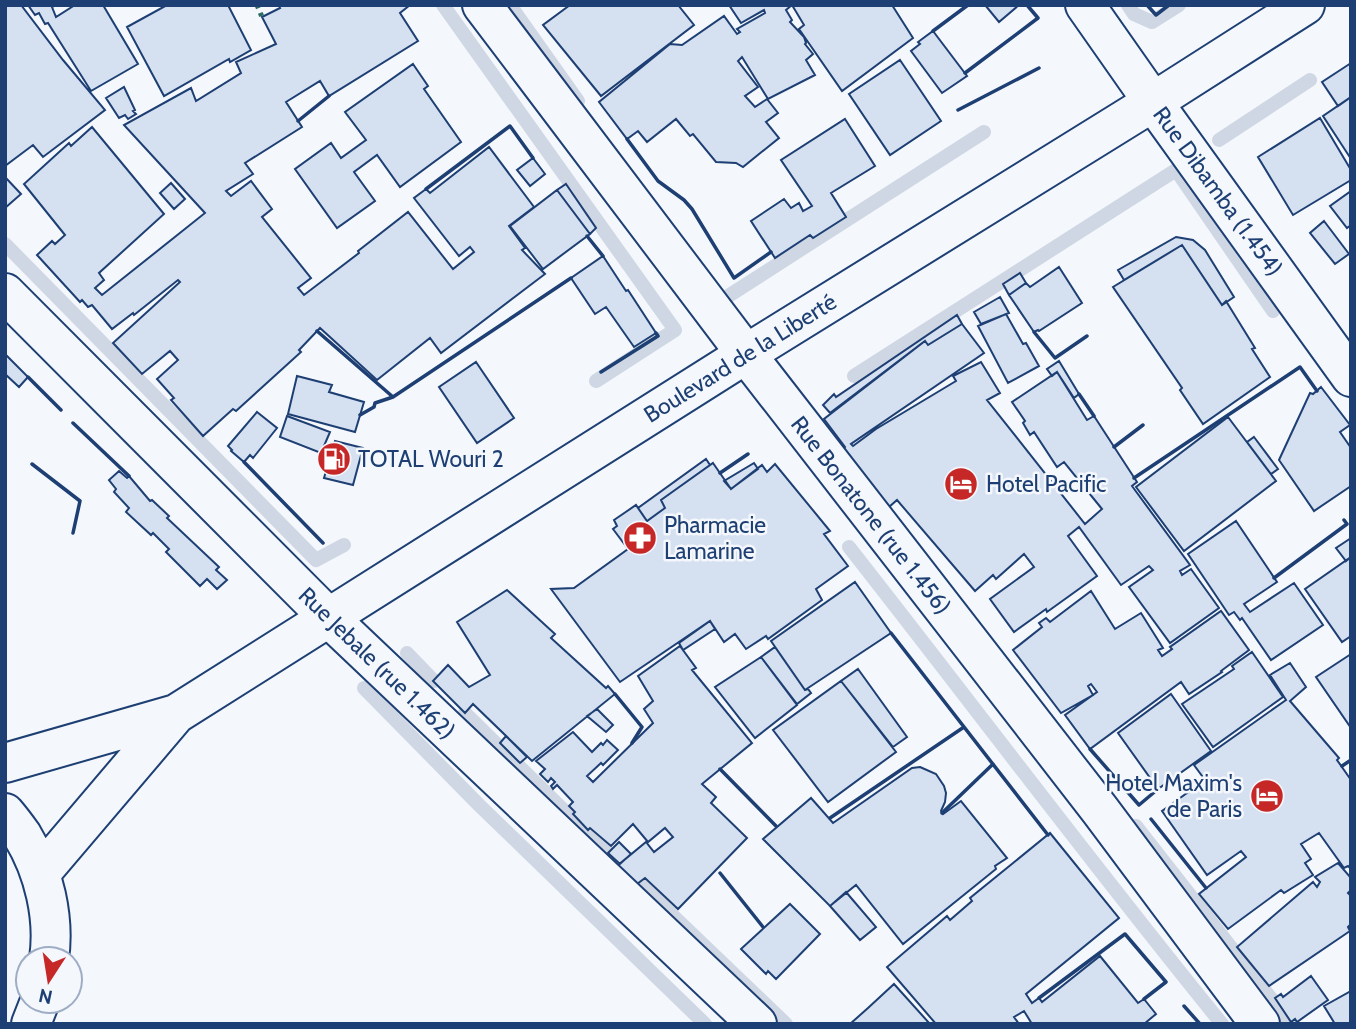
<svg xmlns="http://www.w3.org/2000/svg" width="1356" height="1029" font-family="Cabin,sans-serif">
<rect width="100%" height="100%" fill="#f4f7fb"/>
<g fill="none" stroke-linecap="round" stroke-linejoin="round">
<path stroke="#cfd7e4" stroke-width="14" d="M 443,5 L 675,330 L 596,381
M 510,5 L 578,101
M 1128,5 L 1134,14 L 1152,22 L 1179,5
M 1219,140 L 1310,80
M 5,244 L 316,560 L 344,545
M 715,291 L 722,300 L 984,132
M 854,376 L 1176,170 L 1273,311
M 849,547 C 974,706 1094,867 1222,1024
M 407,653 L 434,681
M 364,688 L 479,805 L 705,1024
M 465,713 L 596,842 L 786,1024
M 1136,826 L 1291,1024"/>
</g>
<path fill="#d5e0f0" stroke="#1d3f73" stroke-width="2" d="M 5,5 L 21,5 L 63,60 L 105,110 L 43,157 L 33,145 L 5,166 Z
M 28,5 L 56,5 L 52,7 L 56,17 L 75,5 L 103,5 L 138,64 L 91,91 L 48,23 L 45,24 L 39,13 L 35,15 Z
M 167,5 L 228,5 L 251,50 L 230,62 L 229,59 L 164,96 L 127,27 Z
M 278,5 L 410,5 L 400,13 L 418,41 L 329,96 L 320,81 L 286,102 L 302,127 L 245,163 L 253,174 L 226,191 L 231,196 L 251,181 L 272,209 L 262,217 L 311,278 L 298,288 L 304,295 L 359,253 L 358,251 L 408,212 L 453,269 L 474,252 L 470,247 L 459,256 L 414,198 L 426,189 L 430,193 L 489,147 L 534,207 L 509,226 L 525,248 L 522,250 L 545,274 L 441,353 L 430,338 L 377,380 L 320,328 L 299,350 L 301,352 L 236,411 L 233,409 L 203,436 L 171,400 L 174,398 L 157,379 L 178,360 L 170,351 L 142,374 L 113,343 L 180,282 L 178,280 L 134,315 L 133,313 L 112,329 L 92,305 L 88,307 L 82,300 L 80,302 L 37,255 L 52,241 L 55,244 L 65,235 L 24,184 L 69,143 L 71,146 L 92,127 L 164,214 L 99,273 L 104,280 L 95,288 L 102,295 L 205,213 L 124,125 L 191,88 L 196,101 L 241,73 L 236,62 L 276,44 L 262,17 L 280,8 Z
M 570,5 L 678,5 L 694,25 L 601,96 L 543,25 Z
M 729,5 L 892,5 L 913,38 L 842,91 L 799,29 L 804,25 L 792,5 L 786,10 L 792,20 L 790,22 L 804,37 L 806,43 L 805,44 L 813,54 L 806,60 L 815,75 L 768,99 L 742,57 L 738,61 L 758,87 L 745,96 L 755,107 L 767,99 L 778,113 L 766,122 L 779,138 L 743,167 L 736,163 L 716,162 L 693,134 L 690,136 L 676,119 L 647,142 L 638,131 L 627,139 L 599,102 L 670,44 L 682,45 L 724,16 L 737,34 L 740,32 L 737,29 L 765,13 L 764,10 L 741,23 Z
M 985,5 L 1019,5 L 999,22 Z
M 933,31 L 967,76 L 942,93 L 911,51 L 920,44 L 918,42 Z
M 900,60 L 941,121 L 890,155 L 849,94 Z
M 1351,63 L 1351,97 L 1338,106 L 1322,82 Z
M 413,64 L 428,86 L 424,89 L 461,142 L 400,187 L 377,155 L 354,172 L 375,201 L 337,228 L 295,169 L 331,143 L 341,158 L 366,140 L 345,112 Z
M 124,87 L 135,110 L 133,111 L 136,114 L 128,119 L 125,115 L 119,118 L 106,98 Z
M 1351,97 L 1351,159 L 1323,116 Z
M 1320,118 L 1351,170 L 1351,180 L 1293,215 L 1258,157 Z
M 845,119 L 875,166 L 831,193 L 846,217 L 813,238 L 810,235 L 775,258 L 751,221 L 784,199 L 791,208 L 799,203 L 803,211 L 812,206 L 781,160 Z
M 533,158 L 545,174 L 530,186 L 517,170 Z
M 5,177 L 21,194 L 5,208 Z
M 171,183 L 185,199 L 174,209 L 160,193 Z
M 566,184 L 596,228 L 590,234 L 557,190 Z
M 557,190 L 590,234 L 543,269 L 510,226 Z
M 1351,191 L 1351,225 L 1347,228 L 1330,206 Z
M 1324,221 L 1349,254 L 1335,264 L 1310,233 Z
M 1176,237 L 1193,240 L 1205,250 L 1234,297 L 1222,305 L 1182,245 L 1124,280 L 1118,270 Z
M 1182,245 L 1222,305 L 1226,301 L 1255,348 L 1252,349 L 1270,377 L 1203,424 L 1180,390 L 1182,388 L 1113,287 Z
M 603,256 L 626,291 L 628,290 L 656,333 L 634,347 L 606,307 L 595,314 L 571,278 Z
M 1059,267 L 1082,303 L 1039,331 L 1038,330 L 1034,332 L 1009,295 L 1026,283 L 1030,287 Z
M 1020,273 L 1026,283 L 1009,295 L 1003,284 Z
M 1000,297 L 1009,313 L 981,324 L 974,312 Z
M 1006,314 L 1023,344 L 1026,343 L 1039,366 L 1008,383 L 978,326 Z
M 957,315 L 962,324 L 928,345 L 925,341 L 830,413 L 823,405 L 834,394 L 836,397 Z
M 962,324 L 984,353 L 851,444 L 853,446 L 876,429 L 956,381 L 953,376 L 981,362 L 1000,393 L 987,400 L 1085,524 L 1102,509 L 1064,462 L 1057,467 L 1034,432 L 1030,435 L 1023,423 L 1025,421 L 1012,402 L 1057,372 L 1087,420 L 1094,416 L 1137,482 L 1132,486 L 1190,565 L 1180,571 L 1182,575 L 1191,569 L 1219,608 L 1170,643 L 1129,587 L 1153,570 L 1149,566 L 1121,585 L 1079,527 L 1068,536 L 1097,576 L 1047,612 L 1046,609 L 1014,632 L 990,599 L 1034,567 L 1024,554 L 996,579 L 993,575 L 975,591 L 897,500 L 889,507 L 842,451 L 845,447 L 824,419 L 925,341 L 928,345 Z
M 5,354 L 28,377 L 19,387 L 5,374 Z
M 1059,361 L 1079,394 L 1074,398 L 1057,372 L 1052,376 L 1047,369 Z
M 476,362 L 514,418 L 477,443 L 439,387 Z
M 297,376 L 332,385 L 329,392 L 364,402 L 355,432 L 288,414 Z
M 1321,387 L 1350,425 L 1340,432 L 1351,448 L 1351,486 L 1314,511 L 1279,460 L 1310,393 L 1313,394 Z
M 257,412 L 277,428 L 253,458 L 250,455 L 244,462 L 231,451 L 232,450 L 228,446 Z
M 287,416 L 330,432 L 321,453 L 280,437 Z
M 1228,417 L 1276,481 L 1184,551 L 1136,487 Z
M 1254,437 L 1278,469 L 1271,474 L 1247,442 Z
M 335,441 L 363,448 L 353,485 L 324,478 Z
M 706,459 L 710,465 L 661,500 L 665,508 L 647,521 L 638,508 Z
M 713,463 L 731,489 L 762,465 L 767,472 L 775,464 L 830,531 L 824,534 L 848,566 L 816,589 L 822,600 L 768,639 L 766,636 L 746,649 L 735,634 L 724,642 L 710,621 L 620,682 L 551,589 L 574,588 L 628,549 L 613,529 L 617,526 L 614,520 L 636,505 L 647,521 L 665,508 L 661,500 Z
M 754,463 L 758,469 L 731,489 L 724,481 Z
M 119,471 L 127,478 L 129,476 L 150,501 L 152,500 L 169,516 L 167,518 L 219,567 L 216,570 L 227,580 L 217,589 L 207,579 L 200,586 L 166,552 L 169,549 L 153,533 L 151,535 L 126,512 L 129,508 L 114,492 L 116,489 L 109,480 Z
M 1236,521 L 1277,582 L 1244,604 L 1250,612 L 1294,583 L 1323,625 L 1271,660 L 1242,618 L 1240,620 L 1234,612 L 1229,615 L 1188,554 Z
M 1351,538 L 1351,557 L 1346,561 L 1336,548 Z
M 1351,557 L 1351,636 L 1342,642 L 1305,589 Z
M 855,582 L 891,633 L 805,690 L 771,641 Z
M 507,590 L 555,634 L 551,638 L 606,688 L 608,686 L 615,694 L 532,761 L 473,704 L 465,713 L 433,681 L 448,665 L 469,687 L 490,675 L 457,622 Z
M 1091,591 L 1115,629 L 1141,613 L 1163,648 L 1158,650 L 1162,656 L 1172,649 L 1170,647 L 1221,611 L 1249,650 L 1221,671 L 1222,672 L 1189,694 L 1181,682 L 1090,749 L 1065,715 L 1097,692 L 1091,684 L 1088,686 L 1093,695 L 1061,713 L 1013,650 L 1042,627 L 1039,623 L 1046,618 L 1050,622 Z
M 710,621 L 715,629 L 683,650 L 679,643 Z
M 680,646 L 696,668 L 692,670 L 752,743 L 702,784 L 716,797 L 711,803 L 747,838 L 678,909 L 645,878 L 633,887 L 617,866 L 646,842 L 654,852 L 673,837 L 665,828 L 648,842 L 633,824 L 611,846 L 590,828 L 588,830 L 573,814 L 575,812 L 569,806 L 573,802 L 557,785 L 553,789 L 551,786 L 555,782 L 551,778 L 548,782 L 540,774 L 545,769 L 536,761 L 573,732 L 592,752 L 601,743 L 603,745 L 607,740 L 618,750 L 603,765 L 601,763 L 587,776 L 593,782 L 653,723 L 644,709 L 653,701 L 638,676 Z
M 775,647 L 805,690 L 808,689 L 811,693 L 797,704 L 761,657 Z
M 1252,652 L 1283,697 L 1213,747 L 1182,704 L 1234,669 L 1232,666 Z
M 1351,654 L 1351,728 L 1316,677 Z
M 761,657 L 797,705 L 755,738 L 715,687 Z
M 1290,663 L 1306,687 L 1290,701 L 1339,758 L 1337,760 L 1351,780 L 1351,869 L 1348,866 L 1344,868 L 1319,833 L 1301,844 L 1311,859 L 1305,863 L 1313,875 L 1284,893 L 1281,890 L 1228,929 L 1199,894 L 1246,857 L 1241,851 L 1207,875 L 1162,811 L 1205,780 L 1194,765 L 1286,700 L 1270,675 Z
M 858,669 L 907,737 L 893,747 L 841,681 Z
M 841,681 L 896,752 L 828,802 L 773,730 Z
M 1171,694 L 1211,751 L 1158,789 L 1118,733 Z
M 597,709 L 613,725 L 606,732 L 587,716 Z
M 506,736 L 527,757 L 520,763 L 500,743 Z
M 920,767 L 936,774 L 944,786 L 946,793 L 945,802 L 941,811 L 943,814 L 961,801 L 1007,858 L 995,866 L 996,869 L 903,944 L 856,885 L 830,906 L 763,839 L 811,798 L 833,823 L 912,768 Z
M 1050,833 L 1119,918 L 1026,994 L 1032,1003 L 1039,998 L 1042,1002 L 1100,956 L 1138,1003 L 1144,999 L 1156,1014 L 1144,1024 L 1032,1024 L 1024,1011 L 1014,1017 L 1019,1024 L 936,1024 L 887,967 L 947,916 L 950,920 L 972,901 L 970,898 Z
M 619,842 L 631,854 L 620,864 L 608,853 Z
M 1338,863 L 1351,878 L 1351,890 L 1348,893 L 1351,896 L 1351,924 L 1348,927 L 1350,931 L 1269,986 L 1237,947 L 1313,882 L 1317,887 L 1320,882 L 1315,877 Z
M 846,892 L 876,927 L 860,940 L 830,906 Z
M 790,904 L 820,934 L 776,979 L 768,971 L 766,974 L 741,949 Z
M 1311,976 L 1328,1000 L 1297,1022 L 1295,1019 L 1291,1022 L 1275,998 L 1281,994 L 1283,997 Z
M 894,984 L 930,1024 L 850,1024 L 868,1008 Z
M 1351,991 L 1351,1024 L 1335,1024 L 1324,1006 Z"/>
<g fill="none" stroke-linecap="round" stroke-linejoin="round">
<g stroke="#1d3f73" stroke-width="42">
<path id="minor" d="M 482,5 L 746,354 L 1100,810 L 1260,1024
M 1153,102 L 1351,377
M 5,293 L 328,617 L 757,1024"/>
</g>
<g stroke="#1d3f73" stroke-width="42">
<path id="tertiary" d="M 1085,5 L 1153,102"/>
</g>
<g stroke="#1d3f73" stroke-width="42">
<path id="trunk" d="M 5,763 L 176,714 L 746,354 L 1153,102 L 1305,5
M 5,813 C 11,820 17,828 22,835 C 44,871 55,918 49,959
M 40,874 L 176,714
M 31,1024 L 40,1001"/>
</g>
<use href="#minor" stroke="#f4f7fb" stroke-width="38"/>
<use href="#tertiary" stroke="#f4f7fb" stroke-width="38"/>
<use href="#trunk" stroke="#f4f7fb" stroke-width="38"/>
<path stroke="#2c6c60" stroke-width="5" stroke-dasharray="3.5 5" stroke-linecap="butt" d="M 257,5 L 262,17"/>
<path stroke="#1d3f73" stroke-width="3.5" d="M 1147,5 L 1156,15 L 1169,5
M 933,31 L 968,5
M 965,73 L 1038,18 L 1027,5
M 958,110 L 1039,68
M 298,121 L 329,96
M 627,139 L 658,181 L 684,200 L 692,209 L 734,278 L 771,252
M 426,189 L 510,126 L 533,158
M 587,236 L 603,256
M 317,331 L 393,397
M 1034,332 L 1055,358 L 1087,336
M 601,372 L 658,336 L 656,333
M 28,377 L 61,410
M 1079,394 L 1094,416
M 360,415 L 374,407 L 375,403 L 393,397 L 571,278
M 73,423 L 129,476
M 1114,447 L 1143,425
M 244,462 L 323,543
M 32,464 L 80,501 L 73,533
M 720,473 L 748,454
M 1134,478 L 1300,367 L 1317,391
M 1274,578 L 1347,524 L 1344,520
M 891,633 L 1048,835
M 615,694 L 642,727 L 632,743
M 1090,749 L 1139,805 L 1158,789
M 1342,766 L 1351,760
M 720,769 L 776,826
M 942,813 L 993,764
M 830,818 L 964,727
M 1151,819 L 1206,888
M 720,873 L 763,927
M 1039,998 L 1125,934 L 1166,982 L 1144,999
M 1184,1006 L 1200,1024"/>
</g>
<defs>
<g id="fuel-disc" transform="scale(1.75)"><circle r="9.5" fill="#c62828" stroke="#f4f7fb"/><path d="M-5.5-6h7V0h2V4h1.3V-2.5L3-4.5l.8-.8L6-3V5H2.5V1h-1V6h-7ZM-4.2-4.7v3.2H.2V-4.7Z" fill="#fff"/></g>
<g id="hotel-disc" transform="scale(1.75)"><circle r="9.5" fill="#c62828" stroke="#f4f7fb"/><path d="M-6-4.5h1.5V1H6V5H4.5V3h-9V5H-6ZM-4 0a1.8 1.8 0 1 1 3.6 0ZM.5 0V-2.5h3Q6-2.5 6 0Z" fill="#fff"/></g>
<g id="pharmacy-disc" transform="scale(1.75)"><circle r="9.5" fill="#c62828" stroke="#f4f7fb"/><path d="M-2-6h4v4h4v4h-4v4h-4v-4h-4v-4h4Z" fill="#fff"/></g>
</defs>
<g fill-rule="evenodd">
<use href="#fuel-disc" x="334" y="459"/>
<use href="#hotel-disc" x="961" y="484"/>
<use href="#pharmacy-disc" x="640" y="538"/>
<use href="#hotel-disc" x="1267" y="796"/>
</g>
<g text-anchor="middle" stroke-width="5" stroke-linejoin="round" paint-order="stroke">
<g font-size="23" fill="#1d3f73" stroke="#f4f7fb">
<text transform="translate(1218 191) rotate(54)" y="8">Rue Dibamba (1.454)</text>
<text transform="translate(740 358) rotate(-32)" y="8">Boulevard de la Liberté</text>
<text transform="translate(871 515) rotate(52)" y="8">Rue Bonatone (rue 1.456)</text>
<text transform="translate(377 663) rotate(44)" y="8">Rue Jebale (rue 1.462)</text>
</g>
<g font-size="23" fill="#1d3f73" stroke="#f4f7fb" text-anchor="start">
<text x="358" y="467">TOTAL Wouri 2</text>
<text x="986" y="492">Hotel Pacific</text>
<text x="664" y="533">Pharmacie<tspan x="664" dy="26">Lamarine</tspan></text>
<text x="1242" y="791" text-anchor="end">Hotel Maxim's<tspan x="1242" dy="26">de Paris</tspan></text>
</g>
</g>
<rect width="1356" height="1029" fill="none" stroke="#1d3f73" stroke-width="14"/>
<g transform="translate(49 980) rotate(192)"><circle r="33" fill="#f4f7fb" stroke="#9eadc5" stroke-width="2"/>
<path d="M0-5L12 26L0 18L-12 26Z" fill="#c62828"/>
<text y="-10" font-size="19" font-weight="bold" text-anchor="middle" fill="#1d3f73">N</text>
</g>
</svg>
